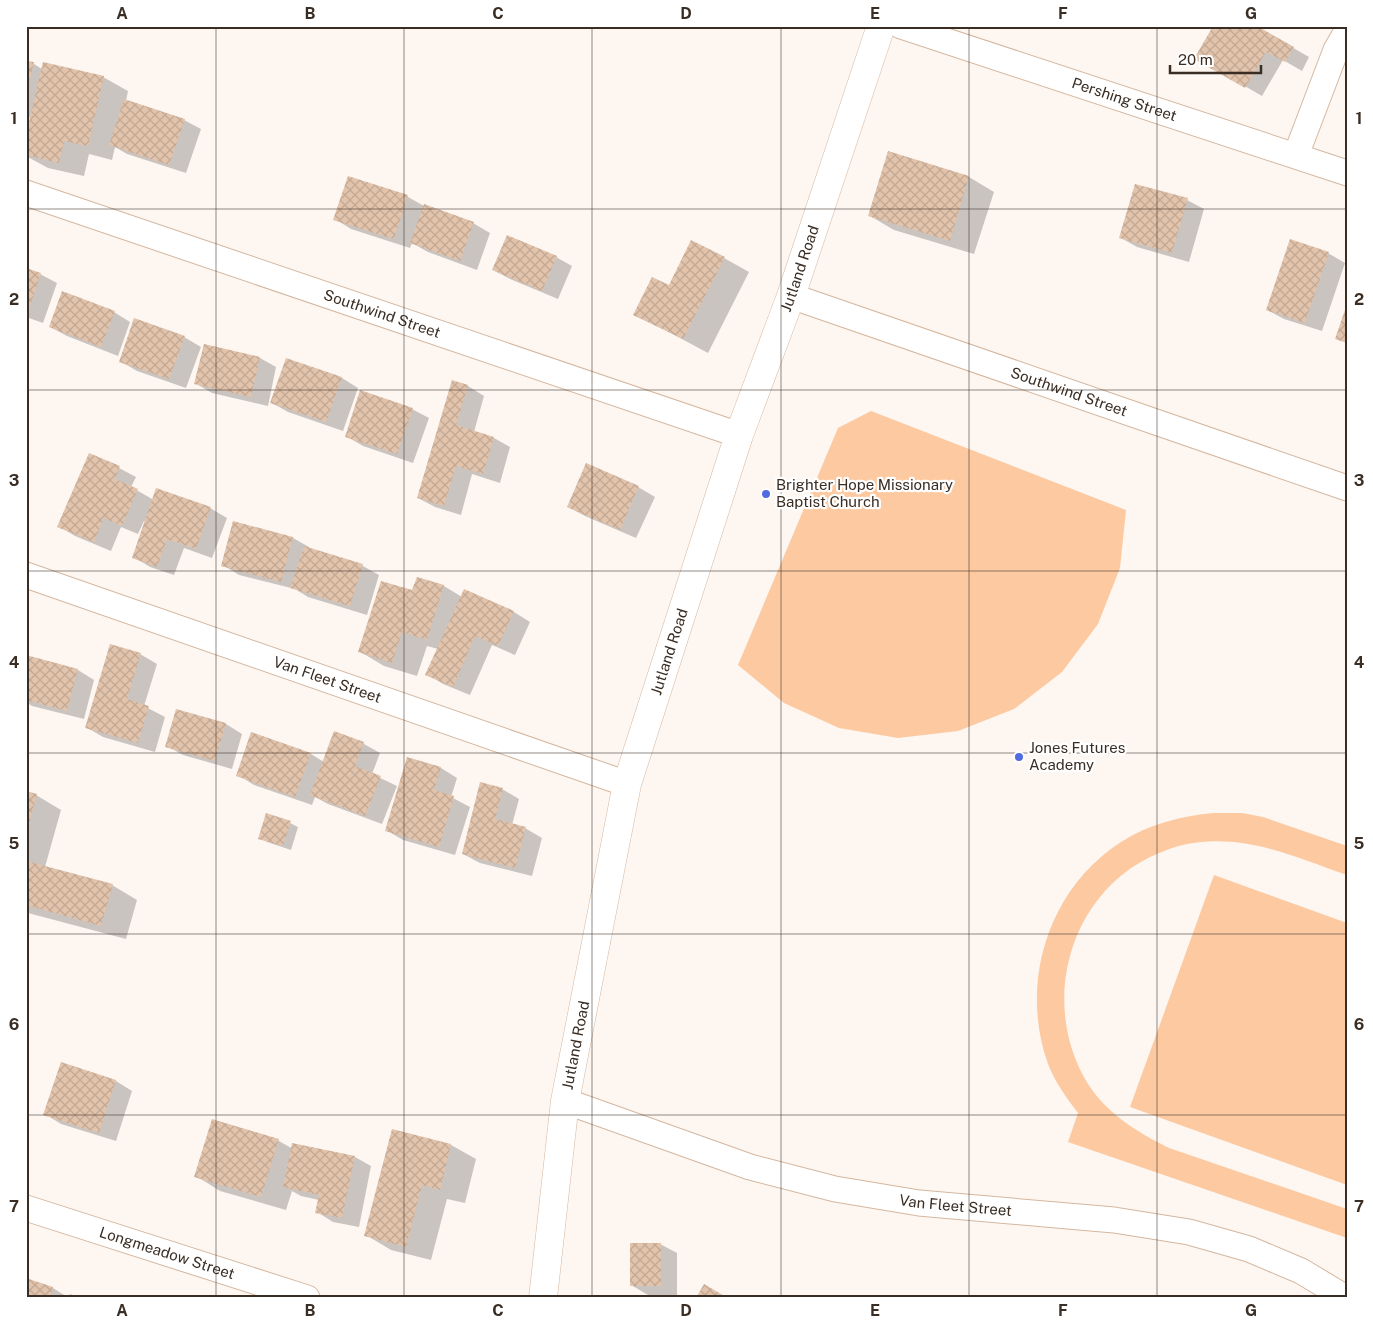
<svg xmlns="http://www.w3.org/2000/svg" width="1373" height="1324" font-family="'Public Sans',sans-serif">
<defs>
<pattern id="building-cross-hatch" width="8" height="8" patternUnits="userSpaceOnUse" patternTransform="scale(1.25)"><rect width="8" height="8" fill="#e2c3ab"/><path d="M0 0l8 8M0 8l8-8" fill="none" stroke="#c3a893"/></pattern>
</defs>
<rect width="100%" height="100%" fill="#fdf6f1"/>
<path fill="#fdc9a0" d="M 871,411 L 1126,510 L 1120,568 L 1098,624 L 1062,672 L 1014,709 L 958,731 L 898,738 L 839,728 L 784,703 L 738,665 L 838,428 Z
M 1214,813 L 1242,813 L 1263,817 L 1347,846 L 1347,875 C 1294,857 1250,835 1193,843 C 1177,845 1164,851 1150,857 C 1069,897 1041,1001 1085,1079 C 1104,1112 1135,1131 1169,1148 L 1347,1209 L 1347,1238 L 1068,1142 L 1078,1113 C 1066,1097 1055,1082 1048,1064 C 1019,983 1048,889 1121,842 C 1149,824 1181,816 1214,813 Z
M 1214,875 L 1347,923 L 1347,1185 L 1130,1107 Z"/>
<path fill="#0003" d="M 1255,26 L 1309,57 L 1302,71 L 1283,60 L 1262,96 L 1196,58 Z
M 26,62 L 34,64 L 42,69 L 103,77 L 128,91 L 126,101 L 184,120 L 201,129 L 186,173 L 127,154 L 115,147 L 112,160 L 89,154 L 84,176 L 48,168 L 26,156 L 26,140 L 31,118 L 26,117 Z
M 889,153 L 969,177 L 994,192 L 974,254 L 894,230 L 870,216 Z
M 348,177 L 408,197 L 424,206 L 473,223 L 490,233 L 477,270 L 428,252 L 412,243 L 410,248 L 351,229 L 335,219 Z
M 1187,200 L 1204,209 L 1189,262 L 1137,247 L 1121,238 Z
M 1328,253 L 1345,263 L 1322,331 L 1284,319 L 1267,310 Z
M 556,257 L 572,266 L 558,299 L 510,279 L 493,270 Z
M 724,258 L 749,272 L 708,353 L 635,314 L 669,287 Z
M 26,269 L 40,274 L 57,283 L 43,323 L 26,317 Z
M 114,312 L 130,322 L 118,356 L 67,336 L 50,327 Z
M 184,337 L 201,347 L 186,388 L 137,371 L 120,361 Z
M 260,358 L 276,367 L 268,406 L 212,393 L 195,383 Z
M 287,359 L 342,378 L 358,388 L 343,431 L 288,412 L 272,403 Z
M 453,382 L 468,386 L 484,396 L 474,432 L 494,438 L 510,447 L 500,483 L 472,474 L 461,515 L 435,507 L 418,498 Z
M 412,409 L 429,418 L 413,463 L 363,446 L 346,436 Z
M 119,468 L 136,477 L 131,487 L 154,500 L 210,508 L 227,518 L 212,558 L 184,548 L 174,575 L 150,567 L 134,557 L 146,522 L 144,521 L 138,534 L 121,527 L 111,551 L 75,536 L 59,526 Z
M 638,487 L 655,497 L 636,538 L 585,516 L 568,507 Z
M 234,523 L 293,538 L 309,547 L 309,549 L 363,566 L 379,575 L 367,615 L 308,597 L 295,589 L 239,575 L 223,565 Z
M 417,578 L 444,586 L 462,597 L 464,590 L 514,612 L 530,622 L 515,655 L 492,645 L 470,695 L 443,684 L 427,674 L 438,649 L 427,646 L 417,676 L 384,666 L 359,651 L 413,592 Z
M 140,654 L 157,664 L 144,706 L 165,717 L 155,752 L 103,737 L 86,727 Z
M 26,657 L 78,670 L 94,680 L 84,719 L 32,706 L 26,702 Z
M 177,711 L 226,724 L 242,734 L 232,769 L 183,755 L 167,746 Z
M 335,733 L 364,744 L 380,753 L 372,774 L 397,786 L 382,824 L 328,804 L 315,797 L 312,805 L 254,785 L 238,775 L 311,754 L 324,762 Z
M 408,759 L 441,768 L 457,778 L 451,797 L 470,807 L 455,855 L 403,840 L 386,830 Z
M 502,789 L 519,799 L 512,825 L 525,828 L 542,838 L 532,876 L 480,863 L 463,854 Z
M 26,792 L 36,795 L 61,810 L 45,867 L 112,885 L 137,900 L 126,939 L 28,913 L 26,919 Z
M 290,823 L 298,827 L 291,850 L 267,842 L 260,838 Z
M 61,1064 L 116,1081 L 132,1091 L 116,1141 L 61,1124 L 45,1114 Z
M 213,1120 L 279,1141 L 293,1149 L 355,1157 L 371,1166 L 359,1227 L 333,1222 L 317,1212 L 319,1200 L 301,1196 L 292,1191 L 286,1210 L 220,1191 L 196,1176 Z
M 393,1130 L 451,1145 L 476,1159 L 465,1203 L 447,1199 L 431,1260 L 391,1250 L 366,1235 Z
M 660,1244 L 677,1253 L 677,1295 L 648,1295 L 631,1285 Z
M 53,1288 L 69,1298 L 70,1294 L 82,1298 L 26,1298 Z"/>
<path fill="url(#building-cross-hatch)" d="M 1213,26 L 1257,26 L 1294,47 L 1285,62 L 1266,52 L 1245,88 L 1194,59 Z
M 26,61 L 34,62 L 27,91 L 26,91 Z
M 43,62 L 104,76 L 88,146 L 64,141 L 59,163 L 26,155 L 26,135 Z
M 124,99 L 185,119 L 169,165 L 109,145 Z
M 888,151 L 969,176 L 950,241 L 868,216 Z
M 348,176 L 408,195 L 394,239 L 333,220 Z
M 1135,184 L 1188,198 L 1172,253 L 1119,238 Z
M 424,204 L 474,222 L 460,261 L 410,243 Z
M 507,235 L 557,256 L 542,291 L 492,270 Z
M 1290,239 L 1329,252 L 1305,323 L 1266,310 Z
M 691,240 L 725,257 L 683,339 L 633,315 L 652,277 L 669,285 Z
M 26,268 L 41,273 L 27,315 L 26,315 Z
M 62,291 L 115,311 L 101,347 L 49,327 Z
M 1346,307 L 1347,307 L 1347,343 L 1335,339 Z
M 134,318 L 185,336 L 169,379 L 119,362 Z
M 204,344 L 260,357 L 251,397 L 194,384 Z
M 286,358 L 342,377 L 326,422 L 270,403 Z
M 452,380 L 468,385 L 456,425 L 494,437 L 483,474 L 456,466 L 444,506 L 417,498 Z
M 360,390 L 413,408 L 397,454 L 345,437 Z
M 89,453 L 120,466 L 115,479 L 138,489 L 122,526 L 104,518 L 94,542 L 57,527 Z
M 586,463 L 639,486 L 620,530 L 567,507 Z
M 156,488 L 211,507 L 196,549 L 167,539 L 157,567 L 132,558 Z
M 233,521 L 293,537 L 281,582 L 221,566 Z
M 304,546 L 363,564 L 350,606 L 290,588 Z
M 417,577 L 444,585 L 427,640 L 402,632 L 392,663 L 358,652 L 381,581 L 412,590 Z
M 464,589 L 514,611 L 498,646 L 475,636 L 453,687 L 425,675 Z
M 110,644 L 141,653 L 127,699 L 149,706 L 138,743 L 85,728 Z
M 26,655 L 78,669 L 67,711 L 26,700 Z
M 176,709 L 226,723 L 215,761 L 165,747 Z
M 334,731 L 364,742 L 355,766 L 381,776 L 365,816 L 310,795 Z
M 251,732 L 311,753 L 295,797 L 236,776 Z
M 407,757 L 441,767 L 434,790 L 454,796 L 439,847 L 385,831 Z
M 480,782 L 503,788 L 495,819 L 526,827 L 515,868 L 462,854 Z
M 26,791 L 37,794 L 27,831 L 26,831 Z
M 266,813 L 291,821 L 283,846 L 258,839 Z
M 26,861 L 113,884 L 101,926 L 26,905 Z
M 61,1062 L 116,1080 L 99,1133 L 43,1115 Z
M 212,1119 L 279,1139 L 261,1197 L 194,1177 Z
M 392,1129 L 451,1144 L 440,1190 L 422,1185 L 406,1247 L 364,1236 Z
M 292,1143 L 355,1156 L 342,1218 L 315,1213 L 319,1195 L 283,1187 Z
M 630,1243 L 661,1243 L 661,1286 L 630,1286 Z
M 26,1278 L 53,1287 L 50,1298 L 26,1298 Z
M 704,1284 L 728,1298 L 696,1298 Z"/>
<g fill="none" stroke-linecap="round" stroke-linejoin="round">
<g stroke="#d5b79f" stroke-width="27">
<g id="minor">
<path id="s1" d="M 901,26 L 1347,173"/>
<path d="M 1296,155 L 1336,50 L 1347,31"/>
<path id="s2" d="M 26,193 L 739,435"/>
<path id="s3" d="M 791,296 L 1347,488"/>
<path id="s4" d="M 26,575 L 627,784"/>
<path id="s5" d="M 565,1101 L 750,1167 L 835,1189 L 919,1203 L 1114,1220 L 1189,1232 L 1249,1249 L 1301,1271 L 1346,1298"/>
<path id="s6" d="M 26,1208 L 307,1298"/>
</g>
</g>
<g stroke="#d5b79f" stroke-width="29">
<g id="tertiary">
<path id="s7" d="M 543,1298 L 565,1101 L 627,784 L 739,435 L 791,296 L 881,26"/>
</g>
</g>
<use href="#minor" stroke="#fff" stroke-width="25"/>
<use href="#tertiary" stroke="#fff" stroke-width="28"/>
</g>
<path fill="none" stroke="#392d24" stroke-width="1" stroke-opacity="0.55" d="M 216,26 L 216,1298M 404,26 L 404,1298M 592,26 L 592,1298M 781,26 L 781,1298M 969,26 L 969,1298M 1157,26 L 1157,1298M 26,209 L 1347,209M 26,390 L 1347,390M 26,571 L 1347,571M 26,753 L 1347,753M 26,934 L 1347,934M 26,1115 L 1347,1115"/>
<g fill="#506ce1" stroke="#fff" stroke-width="2">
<circle cx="766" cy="494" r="5"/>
<circle cx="1019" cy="757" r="5"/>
</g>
<g text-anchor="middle" stroke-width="4.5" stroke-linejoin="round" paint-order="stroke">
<g font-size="15" fill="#392d24" stroke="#fff">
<text dy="5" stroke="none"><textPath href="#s1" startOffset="235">Pershing Street</textPath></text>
<text dy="5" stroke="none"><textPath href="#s7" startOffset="1065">Jutland Road</textPath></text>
<text dy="5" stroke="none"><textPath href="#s2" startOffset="376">Southwind Street</textPath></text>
<text dy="5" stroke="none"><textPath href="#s3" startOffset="294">Southwind Street</textPath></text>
<text dy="5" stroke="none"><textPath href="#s7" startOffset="660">Jutland Road</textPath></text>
<text dy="5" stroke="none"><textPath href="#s4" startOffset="319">Van Fleet Street</textPath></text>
<text dy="5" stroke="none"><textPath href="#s7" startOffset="255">Jutland Road</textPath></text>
<text dy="5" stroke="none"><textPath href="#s5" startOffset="406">Van Fleet Street</textPath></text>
<text dy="5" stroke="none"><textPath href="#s6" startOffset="148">Longmeadow Street</textPath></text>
</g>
<g font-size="15" fill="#392d24" stroke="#fff" text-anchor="start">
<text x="776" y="490">Brighter Hope Missionary<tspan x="776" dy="17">Baptist Church</tspan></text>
<text x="1029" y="753">Jones Futures<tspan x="1029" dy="17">Academy</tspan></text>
</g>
</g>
<rect width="1373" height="1324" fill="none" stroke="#ffffff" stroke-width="55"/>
<path d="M1170 65v8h91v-8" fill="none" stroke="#392d24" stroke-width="2.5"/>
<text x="1178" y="65" font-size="15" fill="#392d24" stroke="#ffffff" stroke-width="4" paint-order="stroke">20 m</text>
<rect x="28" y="28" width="1318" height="1268" fill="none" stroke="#392d24" stroke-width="2"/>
<g font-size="16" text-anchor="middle" font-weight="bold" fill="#392d24">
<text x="122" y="19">A</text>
<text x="310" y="19">B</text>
<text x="498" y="19">C</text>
<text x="686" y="19">D</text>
<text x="875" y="19">E</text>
<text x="1063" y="19">F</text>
<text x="1251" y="19">G</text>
<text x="14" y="124">1</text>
<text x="1359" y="124">1</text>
<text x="14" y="305">2</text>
<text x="1359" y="305">2</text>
<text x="14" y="486">3</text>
<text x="1359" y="486">3</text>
<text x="14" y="668">4</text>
<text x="1359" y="668">4</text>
<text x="14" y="849">5</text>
<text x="1359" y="849">5</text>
<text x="14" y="1030">6</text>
<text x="1359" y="1030">6</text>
<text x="14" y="1212">7</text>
<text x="1359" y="1212">7</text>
<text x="122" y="1316">A</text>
<text x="310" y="1316">B</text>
<text x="498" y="1316">C</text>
<text x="686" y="1316">D</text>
<text x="875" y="1316">E</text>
<text x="1063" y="1316">F</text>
<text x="1251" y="1316">G</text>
</g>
</svg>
